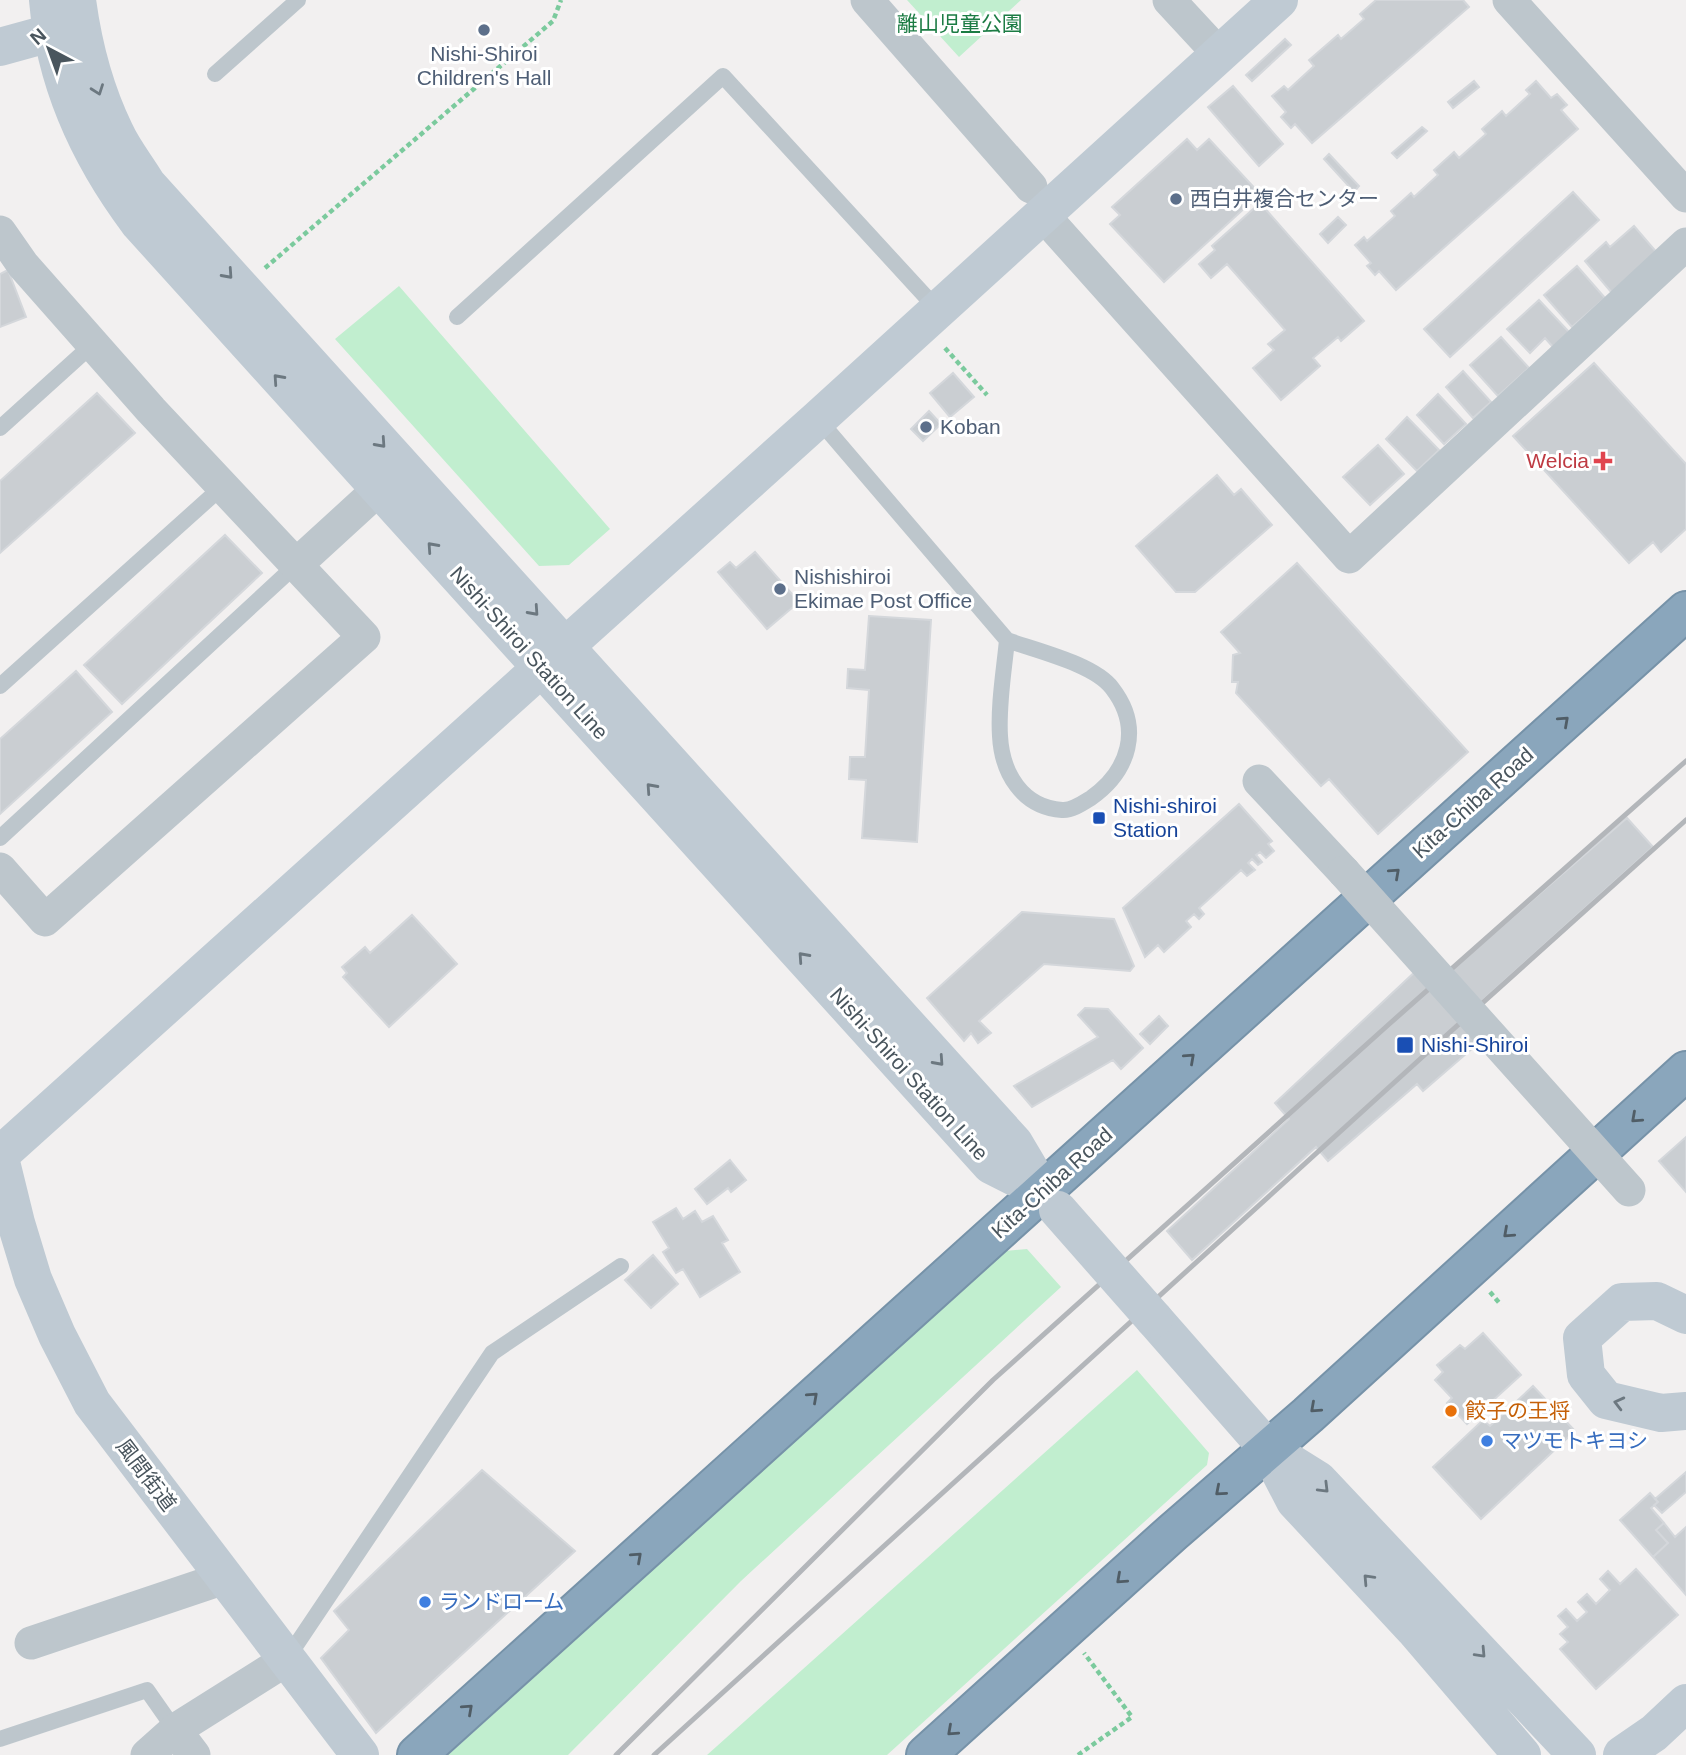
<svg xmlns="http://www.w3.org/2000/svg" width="1686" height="1755" font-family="Arial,'Noto Sans JP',sans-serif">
<rect width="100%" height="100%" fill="#f2f0f0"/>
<path fill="#c1eecf" d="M 907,0 L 1021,0 L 959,57 Z
M 399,286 L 610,529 L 569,565 L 539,566 L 335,339 Z
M 1027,1249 L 1061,1287 L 741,1581 L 568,1755 L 448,1755 L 1005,1251 Z
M 1137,1370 L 1209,1453 L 1207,1465 L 887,1755 L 707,1755 Z"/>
<path fill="#caced2" stroke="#d4d7db" stroke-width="2" d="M 1376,0 L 1463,0 L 1469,7 L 1312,143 L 1295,124 L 1291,128 L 1281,117 L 1286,112 L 1272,96 L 1284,86 L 1288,90 L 1314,66 L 1309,60 L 1338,35 L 1341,39 L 1364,19 L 1360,14 Z
M 1285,39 L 1291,45 L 1252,81 L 1246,75 Z
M 1474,81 L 1479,87 L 1453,108 L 1448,102 Z
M 1536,81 L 1551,98 L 1557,94 L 1567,105 L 1561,110 L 1578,129 L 1396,290 L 1379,271 L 1375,275 L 1367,266 L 1371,263 L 1355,245 L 1364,237 L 1367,241 L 1395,216 L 1391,211 L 1411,193 L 1414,197 L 1438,175 L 1434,170 L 1454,152 L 1459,158 L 1486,134 L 1482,129 L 1502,111 L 1506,116 L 1530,94 L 1526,90 Z
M 1233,86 L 1283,144 L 1259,166 L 1208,107 Z
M 1422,127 L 1427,131 L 1397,158 L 1392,153 Z
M 1187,139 L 1197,150 L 1209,139 L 1260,194 L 1164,282 L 1110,224 L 1120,215 L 1112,207 Z
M 1329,154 L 1359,186 L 1354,192 L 1324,159 Z
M 1573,192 L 1599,220 L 1450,357 L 1424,329 Z
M 1260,203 L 1364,321 L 1341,341 L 1338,337 L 1313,358 L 1320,366 L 1281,400 L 1253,368 L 1274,350 L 1268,344 L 1285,330 L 1227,264 L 1211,278 L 1199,264 L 1215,250 L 1212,246 Z
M 1338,217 L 1346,225 L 1328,243 L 1320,234 Z
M 1634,226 L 1658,254 L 1612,293 L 1585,261 L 1606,242 L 1610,247 Z
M 1577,266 L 1605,298 L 1572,327 L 1544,295 Z
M 8,270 L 26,317 L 0,327 L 0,274 Z
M 1539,300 L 1569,332 L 1553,347 L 1545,338 L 1530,353 L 1507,329 Z
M 1501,337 L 1529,368 L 1498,396 L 1470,365 Z
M 1594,363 L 1686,464 L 1686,529 L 1661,552 L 1653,542 L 1629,563 L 1513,436 Z
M 1463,371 L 1491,402 L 1473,418 L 1446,387 Z
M 953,373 L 974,397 L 950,417 L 930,393 Z
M 97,393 L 135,433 L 0,553 L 0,481 Z
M 1438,394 L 1466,424 L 1444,444 L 1417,415 Z
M 929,411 L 941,424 L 923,441 L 911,429 Z
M 1407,417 L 1439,450 L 1417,471 L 1386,439 Z
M 1378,445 L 1404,474 L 1370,505 L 1343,477 Z
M 1217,475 L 1234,495 L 1241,489 L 1272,525 L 1195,592 L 1176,592 L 1136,546 Z
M 225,535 L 262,573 L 122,704 L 84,665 Z
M 755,552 L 799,602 L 767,629 L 718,572 L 730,562 L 736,568 Z
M 1297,563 L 1468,752 L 1378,834 L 1329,779 L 1321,786 L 1236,693 L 1238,682 L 1232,682 L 1233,655 L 1240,653 L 1221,632 Z
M 869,616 L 931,620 L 917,842 L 862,838 L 866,780 L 849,779 L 850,757 L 865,757 L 869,690 L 847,688 L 848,669 L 865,670 Z
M 76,671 L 112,712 L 0,814 L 0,739 Z
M 1239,804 L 1272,841 L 1268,844 L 1274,851 L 1266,858 L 1260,852 L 1256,855 L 1262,862 L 1258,865 L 1252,859 L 1248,863 L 1255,870 L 1247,876 L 1241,870 L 1199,908 L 1204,914 L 1199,919 L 1194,914 L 1186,921 L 1191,927 L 1164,952 L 1158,945 L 1145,957 L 1123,908 Z
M 1627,818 L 1653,847 L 1462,1019 L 1481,1041 L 1423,1091 L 1417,1084 L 1328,1161 L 1316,1147 L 1192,1260 L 1167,1231 L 1289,1119 L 1275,1103 L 1418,969 L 1434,985 Z
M 1022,912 L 1114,919 L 1134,966 L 1130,971 L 1044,964 L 979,1021 L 991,1033 L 978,1043 L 971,1033 L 964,1041 L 927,998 Z
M 412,915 L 457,964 L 389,1027 L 343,977 L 347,973 L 342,967 L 365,947 L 370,953 Z
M 1085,1008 L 1108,1009 L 1143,1048 L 1121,1069 L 1113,1060 L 1032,1107 L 1014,1086 L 1098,1037 L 1078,1015 Z
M 1159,1016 L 1168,1026 L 1150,1044 L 1140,1034 Z
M 1686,1137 L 1686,1192 L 1659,1161 Z
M 730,1160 L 746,1180 L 731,1192 L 728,1188 L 707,1204 L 695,1189 Z
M 676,1208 L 683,1219 L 695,1211 L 702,1222 L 713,1216 L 728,1240 L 722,1243 L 740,1272 L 700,1297 L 683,1269 L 676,1273 L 663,1252 L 669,1248 L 653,1222 Z
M 653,1255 L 678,1284 L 651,1308 L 625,1280 Z
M 1483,1333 L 1521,1375 L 1467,1424 L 1447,1403 L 1452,1398 L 1435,1380 L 1443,1372 L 1437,1365 L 1460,1345 L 1465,1349 Z
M 1533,1386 L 1575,1431 L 1481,1519 L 1433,1467 L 1483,1420 L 1490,1426 Z
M 482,1470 L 575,1551 L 376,1733 L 321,1658 L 349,1630 L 334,1611 Z
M 1686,1472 L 1686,1492 L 1662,1513 L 1654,1505 L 1658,1502 L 1655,1499 Z
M 1650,1493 L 1658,1502 L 1651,1508 L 1664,1523 L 1656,1530 L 1668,1543 L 1653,1557 L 1620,1520 Z
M 1664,1523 L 1675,1537 L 1686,1527 L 1686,1595 L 1653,1557 L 1668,1543 L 1656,1530 Z
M 1636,1569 L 1678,1615 L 1596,1689 L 1560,1649 L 1568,1642 L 1560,1634 L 1568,1627 L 1558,1616 L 1566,1609 L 1577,1621 L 1587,1612 L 1578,1602 L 1587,1594 L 1596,1604 L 1610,1590 L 1600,1579 L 1608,1571 L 1620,1584 Z"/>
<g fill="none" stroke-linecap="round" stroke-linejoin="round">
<g stroke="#7692a8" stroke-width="42">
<path id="highway" d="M 417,1755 L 1686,611
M 926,1755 L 1172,1533 L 1308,1415 L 1686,1071"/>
</g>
<path stroke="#7bca9d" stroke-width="4.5" stroke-dasharray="5 3.5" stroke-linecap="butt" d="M 265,268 L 553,21 L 561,0
M 945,348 L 987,395
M 1490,1292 L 1501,1305
M 1078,1755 L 1132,1717 L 1084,1653"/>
<path stroke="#bdc6cc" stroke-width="16" d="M 215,74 L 298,0
M 457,317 L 723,76 L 938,310
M 818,419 L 1007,640
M 0,428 L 93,344
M 1007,640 C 1037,651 1094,664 1112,688 C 1143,728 1129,771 1091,798 C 1083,803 1071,811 1062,810 C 1022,807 1002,773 1000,736 C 998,705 1004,671 1007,640 Z
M 0,686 L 223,486
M 0,838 L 297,564
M 286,1660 L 492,1353 L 621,1266
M 0,1739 L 147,1690 L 175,1730"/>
<path stroke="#bdc6cc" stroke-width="33" d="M 867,0 L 1031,187
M 1169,0 L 1219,54
M 1509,0 L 1686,196
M 1043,215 L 1349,557 L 1686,244
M 0,232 L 23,265 L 151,410 L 364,637 L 45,920 L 0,869
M 297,564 L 379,489
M 1259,781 L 1344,872
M 31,1643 L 224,1578
M 175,1730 L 194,1755
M 147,1755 L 175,1730 L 286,1660"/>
<path stroke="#bfcad3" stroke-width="38" d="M 48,0 C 55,82 90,158 139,223 L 991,1165 L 1042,1191
M 77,0 C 83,45 95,91 115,132 C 123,150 137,167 147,184 L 1014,1143 L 1043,1192
M 0,47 L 76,26
M 0,1155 L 818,419 L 1279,0
M 0,1158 L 16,1223 L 33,1279 L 57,1335 L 92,1403 L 360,1755
M 1686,1315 L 1657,1301 L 1622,1302 L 1582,1338 L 1586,1375 L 1606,1400 L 1661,1413 L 1686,1411
M 1154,1319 L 1268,1449 L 1295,1501 L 1414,1629 L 1522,1755
M 1270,1450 L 1318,1480 L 1577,1755
M 1622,1755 L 1654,1733 L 1686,1703"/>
<use href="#highway" stroke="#8aa6bc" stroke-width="38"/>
<path stroke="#b3b6ba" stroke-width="5" d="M 616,1755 L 993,1380 L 1387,1026 L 1686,761
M 654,1755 L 1419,1060 L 1686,820"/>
<path stroke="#bdc6cc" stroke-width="33" d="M 1344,872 L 1629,1190"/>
<path stroke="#bfcad3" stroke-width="38" d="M 1058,1210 L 1154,1319"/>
</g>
<defs><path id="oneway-chevron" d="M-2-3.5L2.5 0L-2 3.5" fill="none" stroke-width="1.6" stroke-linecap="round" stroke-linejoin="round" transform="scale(1.75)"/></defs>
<g stroke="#6c7880">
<use href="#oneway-chevron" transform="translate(98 90) rotate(70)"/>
<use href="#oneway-chevron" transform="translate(228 274) rotate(48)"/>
<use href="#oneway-chevron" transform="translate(278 379) rotate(-132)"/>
<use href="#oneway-chevron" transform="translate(381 443) rotate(48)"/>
<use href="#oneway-chevron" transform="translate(432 547) rotate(-132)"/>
<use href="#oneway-chevron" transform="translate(534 611) rotate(48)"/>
<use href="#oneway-chevron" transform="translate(651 788) rotate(-132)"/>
<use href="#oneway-chevron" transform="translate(803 957) rotate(-132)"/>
<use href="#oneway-chevron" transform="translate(939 1061) rotate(48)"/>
<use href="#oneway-chevron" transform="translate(1619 1403) rotate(-166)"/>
<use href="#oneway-chevron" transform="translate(1324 1488) rotate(45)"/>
<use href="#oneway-chevron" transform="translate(1368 1579) rotate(-133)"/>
<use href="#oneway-chevron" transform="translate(1481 1653) rotate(47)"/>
</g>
<g stroke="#505d66">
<use href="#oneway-chevron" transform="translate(1564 721) rotate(-42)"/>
<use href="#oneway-chevron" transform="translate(1395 873) rotate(-42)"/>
<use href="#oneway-chevron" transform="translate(1190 1058) rotate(-42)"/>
<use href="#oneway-chevron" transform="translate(1636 1118) rotate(138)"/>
<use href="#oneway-chevron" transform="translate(1508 1233) rotate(138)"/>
<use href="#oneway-chevron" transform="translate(813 1397) rotate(-42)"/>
<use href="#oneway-chevron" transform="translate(1315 1408) rotate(138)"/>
<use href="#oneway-chevron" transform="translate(1220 1491) rotate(139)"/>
<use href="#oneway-chevron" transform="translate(637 1557) rotate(-42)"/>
<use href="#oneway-chevron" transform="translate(1121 1579) rotate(138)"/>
<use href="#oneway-chevron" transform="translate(468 1709) rotate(-42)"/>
<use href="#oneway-chevron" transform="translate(952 1731) rotate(138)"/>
</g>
<g fill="#5c6f8a" stroke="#fff" stroke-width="2.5">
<circle cx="484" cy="30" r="7"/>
<circle cx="1176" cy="199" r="7"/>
<circle cx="926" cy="427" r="7"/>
<circle cx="780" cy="589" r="7"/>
</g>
<path fill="#e0444e" stroke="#fff" stroke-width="2.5" d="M1599.5 450.5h7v7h7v7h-7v7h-7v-7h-7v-7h7z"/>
<g fill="#1a4fb4" stroke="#fff" stroke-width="2.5">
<rect x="1092" y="811" width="14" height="14" rx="3.5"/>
<rect x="1396" y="1036" width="18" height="18" rx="3.5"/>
</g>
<circle fill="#e8710a" stroke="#fff" stroke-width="2.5" cx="1451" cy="1411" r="7"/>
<g fill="#3f7fe0" stroke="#fff" stroke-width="2.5">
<circle cx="1487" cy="1441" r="7"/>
<circle cx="425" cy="1602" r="7"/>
</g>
<g text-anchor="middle" stroke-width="6" stroke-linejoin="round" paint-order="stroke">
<g font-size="21" fill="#1c7c44" stroke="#fff">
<text x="960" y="31">離山児童公園</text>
</g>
<g font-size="21" fill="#4e5e75" stroke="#fff" text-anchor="start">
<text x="484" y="61" text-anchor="middle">Nishi-Shiroi<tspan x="484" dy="24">Children's Hall</tspan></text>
<text x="1190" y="206">西白井複合センター</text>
<text x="940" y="434">Koban</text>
<text x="794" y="584">Nishishiroi<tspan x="794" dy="24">Ekimae Post Office</tspan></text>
</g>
<g font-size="21" fill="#be3a42" stroke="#fff" text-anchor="end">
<text x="1589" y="468">Welcia</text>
</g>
<g font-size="21" fill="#49555d" stroke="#fff">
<text transform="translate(529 653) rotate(48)" y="7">Nishi-Shiroi Station Line</text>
<text transform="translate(1473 803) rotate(-42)" y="7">Kita-Chiba Road</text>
<text transform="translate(909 1074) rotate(48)" y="7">Nishi-Shiroi Station Line</text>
<text transform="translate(1052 1183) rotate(-42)" y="7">Kita-Chiba Road</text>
<text transform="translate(146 1475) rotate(53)" y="7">風間街道</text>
</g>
<g font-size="21" fill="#164399" stroke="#fff" text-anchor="start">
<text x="1113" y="813">Nishi-shiroi<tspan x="1113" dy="24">Station</tspan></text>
<text x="1421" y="1052">Nishi-Shiroi</text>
</g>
<g font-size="21" fill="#c56008" stroke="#fff" text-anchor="start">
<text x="1465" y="1418">餃子の王将</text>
</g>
<g font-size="21" fill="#366cbe" stroke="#fff" text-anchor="start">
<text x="1501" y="1448">マツモトキヨシ</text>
<text x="439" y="1609">ランドローム</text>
</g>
</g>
<g transform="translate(49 49) rotate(319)" stroke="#ffffff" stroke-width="5" paint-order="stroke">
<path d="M0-5L12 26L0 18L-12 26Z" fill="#49555d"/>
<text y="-10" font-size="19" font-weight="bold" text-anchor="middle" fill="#49555d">N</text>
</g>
</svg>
